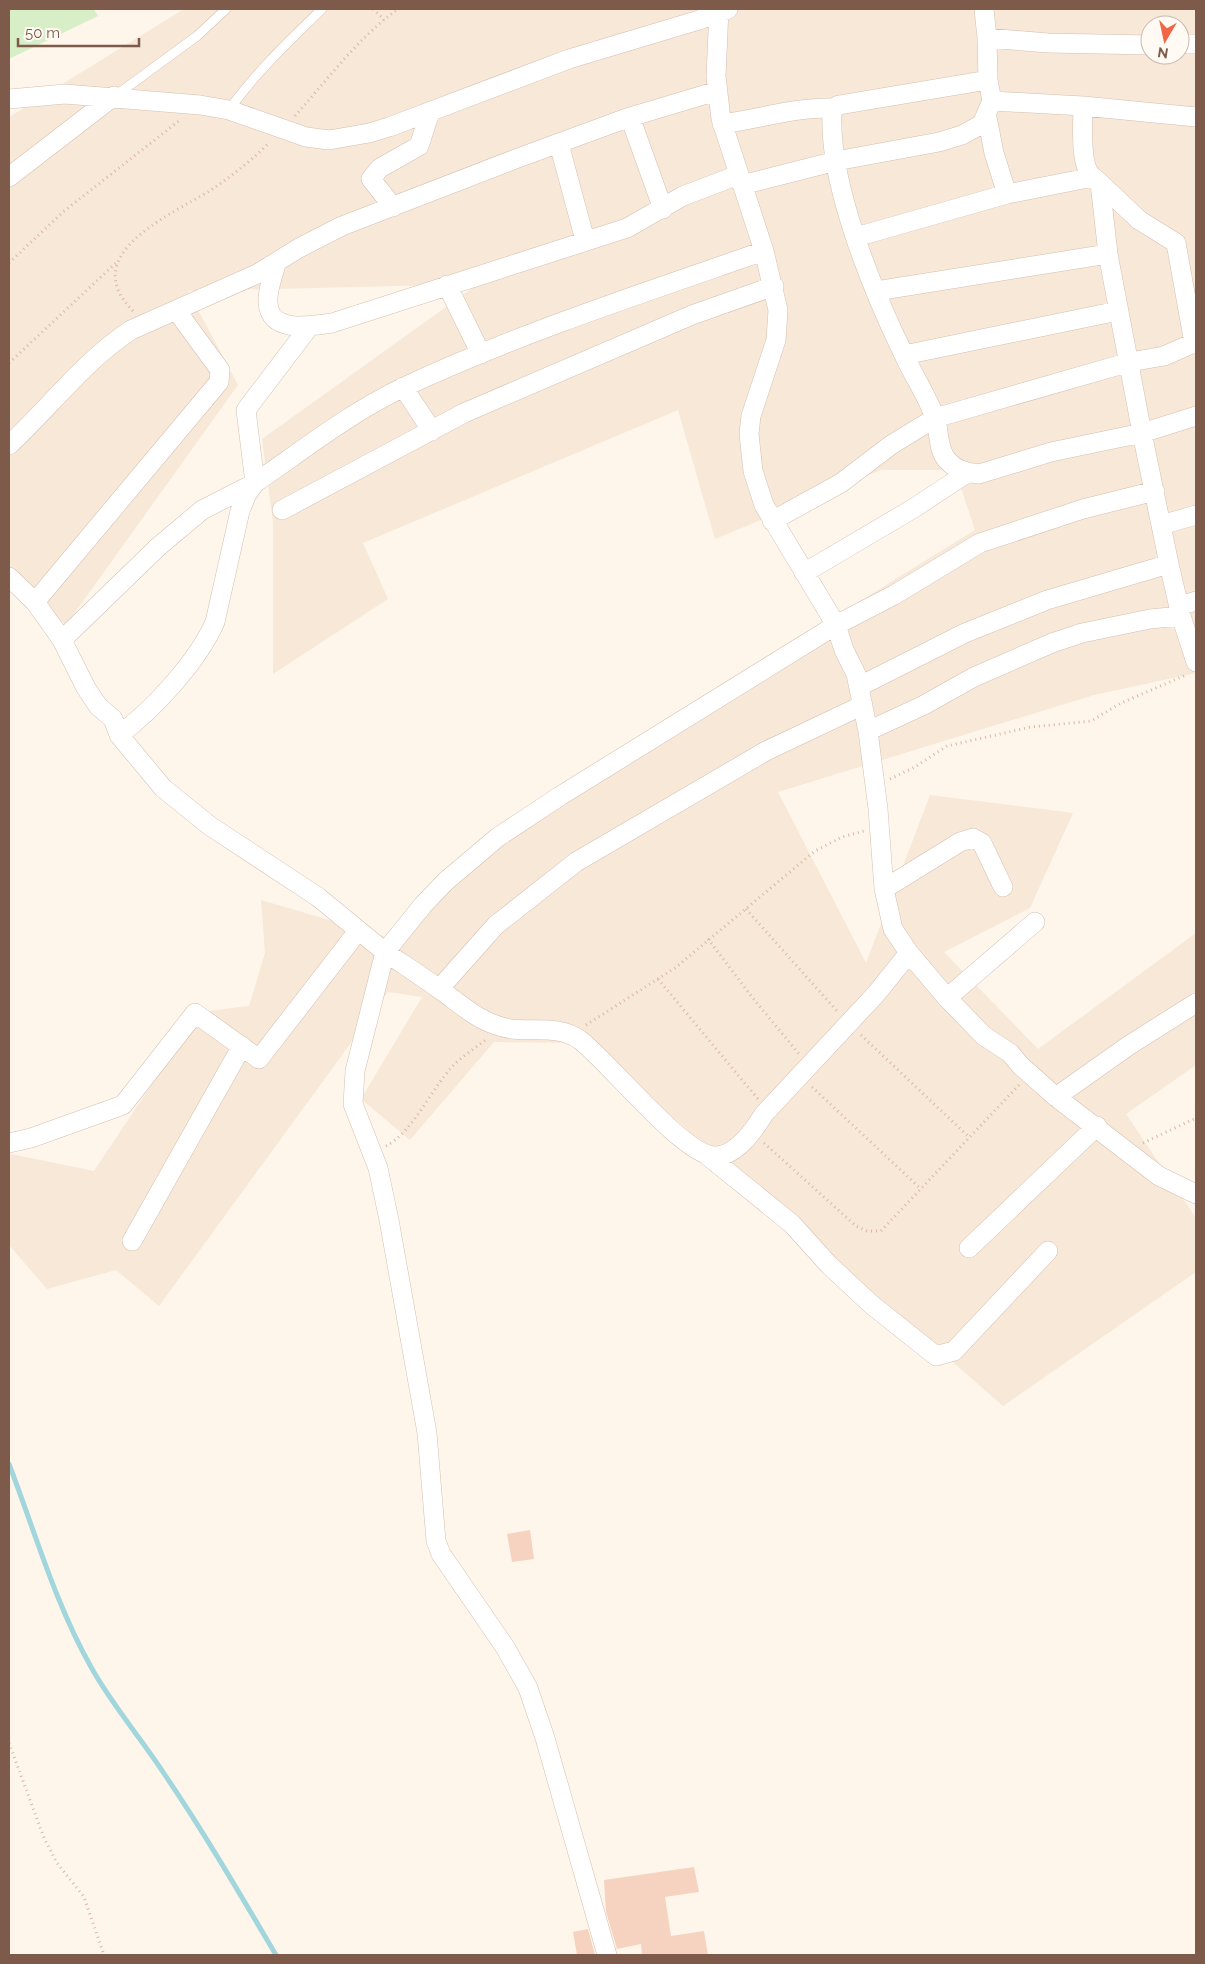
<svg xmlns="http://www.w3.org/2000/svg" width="1205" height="1964" font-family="Raleway,sans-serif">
<rect width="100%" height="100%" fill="#fef6eb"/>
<path fill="#f7e8d8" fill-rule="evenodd" d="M 184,9 L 1196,9 L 1196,673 L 1094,695 L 778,792 L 866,963 L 930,795 L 1073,813 L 1030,908 L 944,952 L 1038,1049 L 1196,933 L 1196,1065 L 1126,1114 L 1196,1218 L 1196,1272 L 1003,1406 L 588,1043 L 494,1042 L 410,1140 L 361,1099 L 422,997 L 388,992 L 159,1306 L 116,1270 L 47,1289 L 9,1245 L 9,1157 L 11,1154 L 94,1171 L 200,1012 L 249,1006 L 265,953 L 261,900 L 387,937 L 625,746 L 975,530 L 955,470 L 881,470 L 715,539 L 678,410 L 363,543 L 388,599 L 273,674 L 273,522 L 262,439 L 478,284 L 188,291 L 238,385 L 66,625 L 9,581 L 9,117 ZM 1150,25 L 1180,25 L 1180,55 L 1150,55 Z"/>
<path fill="#d8eec7" d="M 9,9 L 94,9 L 98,16 L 9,59 Z"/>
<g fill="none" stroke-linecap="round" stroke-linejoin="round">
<path stroke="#a1d6dd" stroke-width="5" d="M 9,1464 C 35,1532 55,1603 91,1667 C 112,1705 141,1738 165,1775 C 205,1834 240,1894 276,1955"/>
</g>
<path fill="#f6d3c0" d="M 530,1530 L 534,1559 L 512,1562 L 507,1534 Z
M 694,1867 L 699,1892 L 665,1897 L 671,1936 L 704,1931 L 708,1955 L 642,1955 L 641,1944 L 617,1949 L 606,1912 L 604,1880 Z
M 588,1929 L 595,1955 L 577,1955 L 573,1932 Z"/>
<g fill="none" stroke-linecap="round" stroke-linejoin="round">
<g stroke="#d5bfb1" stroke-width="10">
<path id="lane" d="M 115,96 L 197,36 L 226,9
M 229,110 C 256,72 289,41 322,9"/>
</g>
<g stroke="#d5bfb1" stroke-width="20">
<path id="street" d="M 719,9 L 716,76 L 721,119 L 764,251 L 778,310 L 776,340 L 751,416 L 749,434 L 753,471 L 764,505 L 836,625 L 844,650 L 856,674 L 868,731 L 878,809 L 884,889 L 893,929 L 909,953 L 876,994 L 764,1114 C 754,1130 736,1157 714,1156 C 683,1155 609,1062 580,1040 C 555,1022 524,1036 496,1025 C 475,1018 459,1003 442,991 C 423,977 404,965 385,952 L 423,905 L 446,881 L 498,837 L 560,796 L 836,625 L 894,595 L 980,543 L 1083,509 L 1155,491
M 984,9 L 987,38 L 988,80 L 992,101 L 1083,106 L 1196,117
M 987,38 L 1048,43 L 1150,45
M 1180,44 L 1196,44
M 988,80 L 839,105 L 833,108 L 832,115 C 829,185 874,294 905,357 C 914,377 928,397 935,418 C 940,431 937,451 948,461 C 956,470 967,473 979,474 L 1051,452 L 1142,433 L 1196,416
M 9,99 L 65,94 L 200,105 L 229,110 L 306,137 L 329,140 L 369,133 L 389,127 L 569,59 L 699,20 L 728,9
M 1083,106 C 1083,122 1079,167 1093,177
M 630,117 L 663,209
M 987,117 L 994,153 L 1007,194
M 722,124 C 759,119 796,107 833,108
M 559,144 L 585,240
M 9,177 L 114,96
M 1100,183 L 1139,220 L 1176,243 L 1194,343 L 1196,344
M 742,185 L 836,161 L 939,142 L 962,135 L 982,124 L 992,101
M 393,207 L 371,179 L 380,168 L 419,146 L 430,112
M 856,237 L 1007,194 L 1093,177 L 1100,183 L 1108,254 L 1142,433 L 1169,564 L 1181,616 L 1196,662
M 276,264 C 273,276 267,290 268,302 C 269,334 311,326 332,323 L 627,228 L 683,196 L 738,175
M 447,285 L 481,354
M 876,291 L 1108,254
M 904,355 L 1118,311
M 403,387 L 432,431
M 9,445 C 50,407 84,361 131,330 L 257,274 L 299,248 L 342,226 L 518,158 L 630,117 L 717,91
M 282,510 L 464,413 L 692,315 L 774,286
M 772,521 L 841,483 L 891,445 L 935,418 L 1130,362 L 1164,356 L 1196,342
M 1161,525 L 1196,515
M 804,573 L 914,508 L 967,473
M 9,577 L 35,602 L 62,640 L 86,688 L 98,706 L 113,719 L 119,735 L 163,788 L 210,826 L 318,897 L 385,952 L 355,1071 L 353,1104 L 378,1168 L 389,1220 L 427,1433 L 436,1541 L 441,1554 L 505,1647 L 528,1688 L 545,1738 L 607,1955
M 35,602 L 219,382 L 220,370 L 176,310
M 1179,606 L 1196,601
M 62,640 L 158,547 L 202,510 L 255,483 L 246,410 L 309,327
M 860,686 L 965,633 L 1047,600 L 1169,564
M 868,731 L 924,705 L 974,677 L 1052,643 L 1082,633 L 1150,619 L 1181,616
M 119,735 C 153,710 198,661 215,622 L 240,511 L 247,494 L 255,483 C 303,450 351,412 404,387 C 520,333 643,293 764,251
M 884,889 L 960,842 L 973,838 L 982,843 L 1003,887
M 909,953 L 947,998 L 984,1036 L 1010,1053 L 1020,1065 L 1056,1097 L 1159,1176 L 1196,1194
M 439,989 L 496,925 L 576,862 L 766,751 L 863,705
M 947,998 L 1035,922
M 1056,1097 L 1128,1046 L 1196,1003
M 9,1143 L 31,1138 L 123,1105 L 195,1013 L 259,1059 L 358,931
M 708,1156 L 792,1224 L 829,1265 L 872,1305 L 936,1356 L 954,1351 L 1048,1251
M 132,1241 L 242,1046
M 969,1248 L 1097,1126"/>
</g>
<path stroke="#dcb6a2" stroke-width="3" stroke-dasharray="1 4" stroke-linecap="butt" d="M 373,9 L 384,20
M 295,116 C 328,79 358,38 398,9
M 9,263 L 63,212 L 180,120
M 133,311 C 76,254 171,215 211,190 C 232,176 252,160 270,142
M 9,363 L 118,261
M 890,779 L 915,767 L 947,746 L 1031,727 L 1091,721 L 1121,703 L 1186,675
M 746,909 L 837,1011
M 708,939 L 752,997 L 799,1054
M 658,979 L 758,1099
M 586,1025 L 675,968 L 815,851 L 842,837 L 864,831
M 861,1035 L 970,1138
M 812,1087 L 921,1189
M 764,1143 L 856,1226 L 867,1231 L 881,1231 L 1019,1085
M 1143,1143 L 1196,1118
M 386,1146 C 411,1134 432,1089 451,1068 C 461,1057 475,1048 487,1039
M 9,1743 L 44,1838 L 57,1863 L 84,1897 L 104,1955"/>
<use href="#lane" stroke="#fff" stroke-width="9"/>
<use href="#street" stroke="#fff" stroke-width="19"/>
</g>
<rect width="1205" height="1964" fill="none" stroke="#7d5a4a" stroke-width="20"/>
<g transform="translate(1165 40) rotate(189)"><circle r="24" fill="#fffaf3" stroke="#cbbaaf"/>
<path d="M0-4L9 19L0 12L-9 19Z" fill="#f06747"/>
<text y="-8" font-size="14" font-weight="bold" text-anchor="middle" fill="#7d5a4a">N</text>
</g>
<path d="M18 38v8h121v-8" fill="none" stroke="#7d5a4a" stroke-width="2.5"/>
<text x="25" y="38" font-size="15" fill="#7d5a4a" stroke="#fffaf3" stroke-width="4" paint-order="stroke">50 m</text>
</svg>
